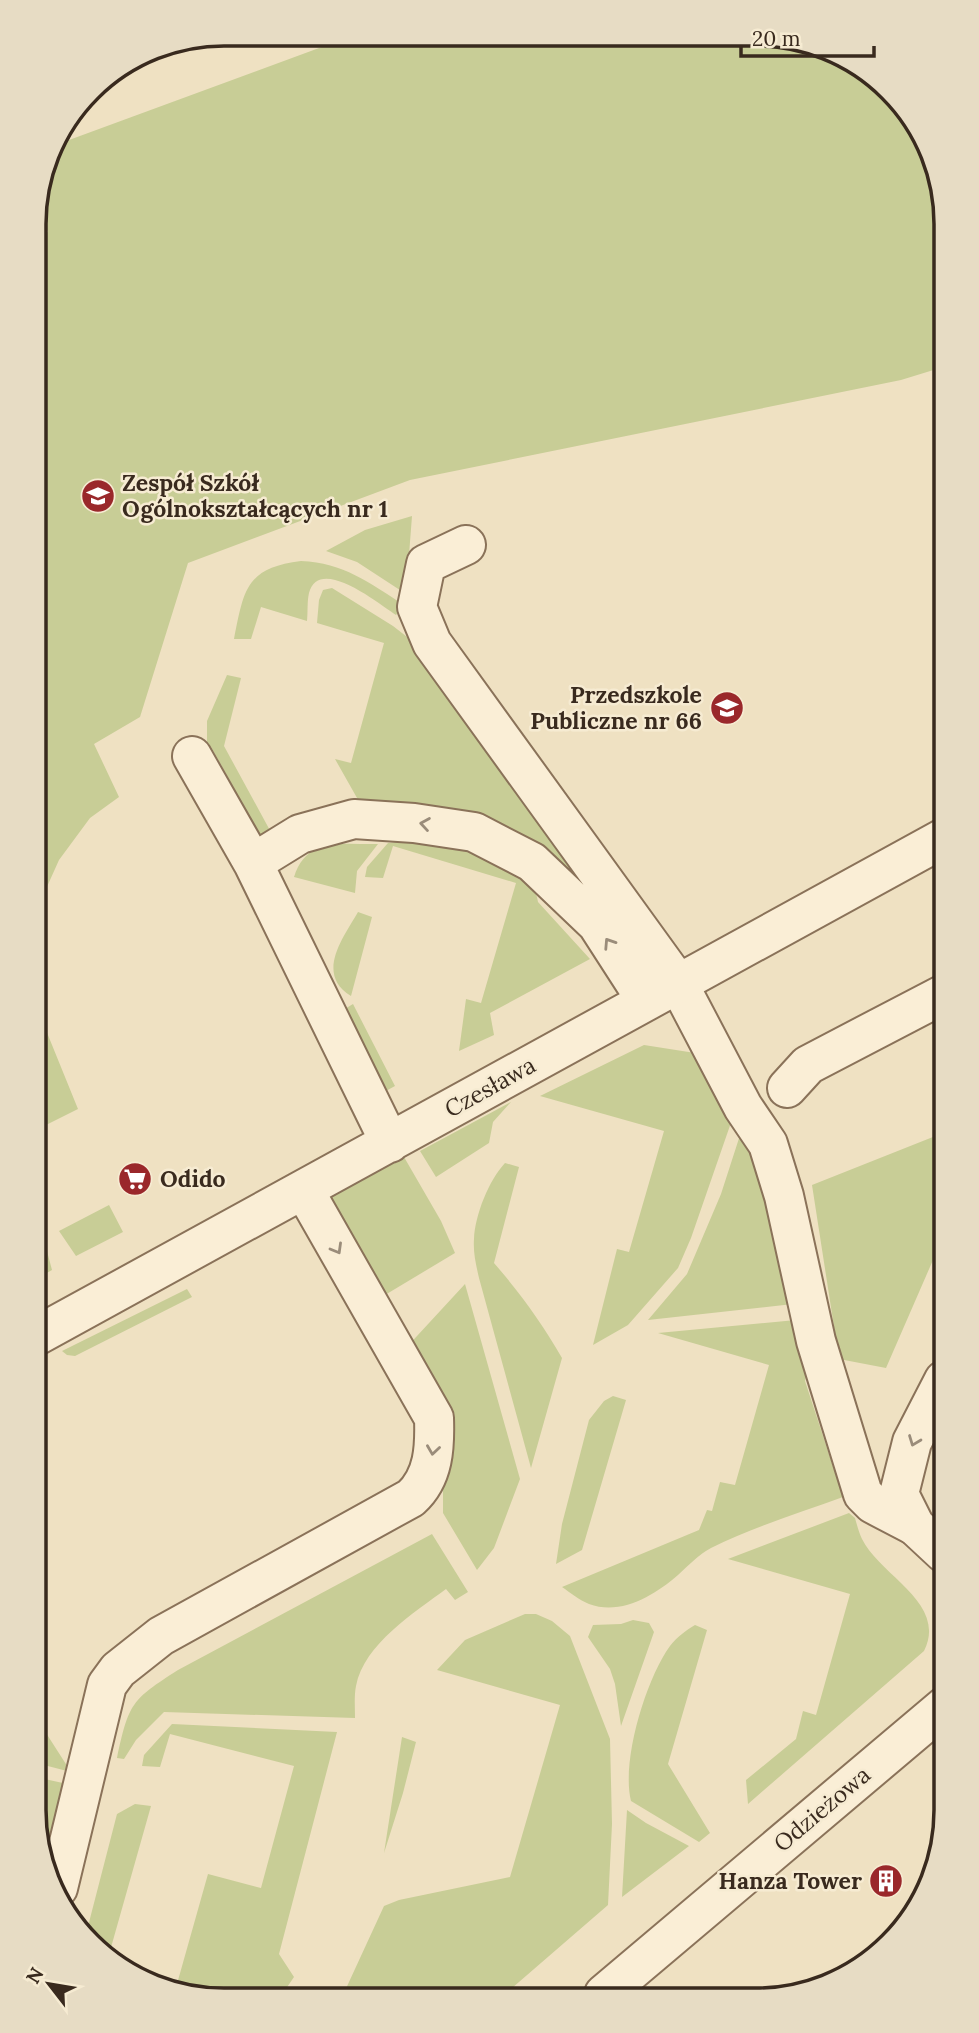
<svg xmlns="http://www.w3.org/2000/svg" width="979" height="2033" font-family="Lora,serif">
<rect width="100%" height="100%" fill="#efe1c2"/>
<path fill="#c8cd96" d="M 357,34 L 793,37 L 881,81 L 939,174 L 940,368 L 901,380 L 410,480 L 188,563 L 140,717 L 94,744 L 119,797 L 90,818 L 59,860 L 37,909 L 35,237 L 48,232 L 35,199 L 50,147 Z
M 412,516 L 406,594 L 357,562 L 326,551 L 365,530 Z
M 301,561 C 344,563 368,582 404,605 L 396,615 C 379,604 319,555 309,593 C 307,601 308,612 307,621 L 261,607 L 251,639 L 234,639 C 244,589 246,568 301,561 Z
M 332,588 L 393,626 L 411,640 L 567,864 L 615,926 L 581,890 L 361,805 L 335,759 L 351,763 L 384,643 L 317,623 L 319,600 L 323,590 Z
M 227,675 L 241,678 L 224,746 L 273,836 L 263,840 L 211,747 L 207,747 L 207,721 Z
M 428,839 C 457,846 535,867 538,902 L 590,959 L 490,1013 L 494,1035 L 459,1051 L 466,999 L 481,1003 L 516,883 L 393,846 L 383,878 L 365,877 L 367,867 L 388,843 Z
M 378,844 L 357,871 L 355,893 L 294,877 C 307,836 343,845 378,844 Z
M 358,912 L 372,917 L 351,996 C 315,974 343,938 358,912 Z
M 353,1004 L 395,1086 L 384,1092 L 343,1010 Z
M 37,1008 L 78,1109 L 38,1129 Z
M 644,1045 L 695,1053 L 734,1114 L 691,1238 L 678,1268 L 628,1325 L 593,1345 L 617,1249 L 629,1252 L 664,1131 L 540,1096 Z
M 511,1102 L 493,1122 L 489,1143 L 436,1177 L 420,1151 Z
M 742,1129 L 756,1161 L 793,1304 L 648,1320 L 687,1274 L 721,1194 Z
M 943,1133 L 943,1237 L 886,1368 L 839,1359 L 812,1185 Z
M 404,1157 L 441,1221 L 455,1253 L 380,1298 L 324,1201 Z
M 505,1163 L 519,1167 L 494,1263 C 520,1293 542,1323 562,1358 L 531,1468 L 479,1278 C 476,1265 473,1252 474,1239 C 475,1215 489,1180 505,1163 Z
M 109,1205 L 123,1232 L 76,1256 L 59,1231 Z
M 44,1240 L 52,1270 L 38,1278 L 38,1243 Z
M 465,1284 L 520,1479 L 494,1548 L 477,1570 L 443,1513 L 443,1463 L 405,1349 Z
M 187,1289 L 192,1297 L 75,1356 L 67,1355 L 62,1351 Z
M 796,1320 L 809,1364 L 805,1381 L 843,1497 C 799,1513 753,1527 711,1548 C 698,1555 689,1565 678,1575 C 655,1595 621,1616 589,1604 C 579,1600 571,1593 562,1587 L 699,1530 L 707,1510 L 712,1511 L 720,1482 L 735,1485 L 769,1365 L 658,1333 Z
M 613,1396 L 626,1400 L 582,1550 L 556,1564 L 562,1524 L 589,1420 L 604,1401 Z
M 849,1513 L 855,1518 C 857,1525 859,1533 862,1539 C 880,1576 948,1603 924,1651 L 748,1804 L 746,1780 L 796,1739 L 803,1711 L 816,1715 L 850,1594 L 728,1559 Z
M 432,1534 L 468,1592 L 455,1600 L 446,1589 C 415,1612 364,1644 356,1686 C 354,1696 355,1708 355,1718 L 164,1712 L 136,1740 L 124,1759 L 117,1758 C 129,1703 131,1700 178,1670 Z
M 525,1614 L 536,1614 L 552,1621 L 570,1636 L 610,1739 L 612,1824 L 608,1905 L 504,1995 L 343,1995 L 384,1906 L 399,1900 L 510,1877 L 560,1705 L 437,1670 L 465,1640 Z
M 633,1620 L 649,1623 L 654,1632 L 621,1726 L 615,1684 L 610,1669 L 588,1637 L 593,1625 L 621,1624 Z
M 695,1625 L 707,1630 L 668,1764 L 710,1833 L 699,1842 L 631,1801 C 621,1761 646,1679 670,1646 C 677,1637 685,1631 695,1625 Z
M 39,1722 L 71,1772 L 40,1764 Z
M 172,1724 L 337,1732 L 279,1954 L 294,1977 L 281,1996 L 191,1996 L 175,1991 L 208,1874 L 261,1888 L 294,1766 L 170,1734 L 160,1767 L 142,1766 L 144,1755 Z
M 402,1737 L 416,1742 L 403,1793 L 384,1853 Z
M 40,1778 L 72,1785 L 48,1872 L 40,1859 Z
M 135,1804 L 151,1806 L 108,1958 L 98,1952 L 86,1934 L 117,1814 Z
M 627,1810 L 646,1823 L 689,1846 L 622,1897 Z"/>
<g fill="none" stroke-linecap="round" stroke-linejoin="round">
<g stroke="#8a7259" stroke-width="42">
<path id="pedestrian" d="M 678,983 L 743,1107 L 768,1144 L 784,1196 L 816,1341 L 863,1494 L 873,1504 L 915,1526"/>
</g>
<g stroke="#8a7259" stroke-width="42">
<path id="minor" d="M 466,545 L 426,564 L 417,607 L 432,643 L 678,983
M 192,756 L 253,863 L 390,1143
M 253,863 L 300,834 L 354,819 L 414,823 L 474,832 L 532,862 L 597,924 L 646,1000
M 787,1088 L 808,1065 L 942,995
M 38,1335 L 942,839
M 944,1380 L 912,1442 L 899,1494 L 915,1526 L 944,1553
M 58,1888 L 107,1685 L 118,1670 L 161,1636 L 411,1498 C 434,1477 435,1447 434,1418 L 304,1190
M 604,1994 L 945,1706"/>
</g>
<use href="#pedestrian" stroke="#faeed6" stroke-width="38"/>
<use href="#minor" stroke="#faeed6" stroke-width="38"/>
</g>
<defs><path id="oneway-chevron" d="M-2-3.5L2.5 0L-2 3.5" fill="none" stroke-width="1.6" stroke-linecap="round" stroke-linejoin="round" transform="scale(1.75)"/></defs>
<g stroke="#9a8c7a">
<use href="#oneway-chevron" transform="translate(425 824) rotate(-171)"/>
<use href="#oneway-chevron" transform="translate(609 943) rotate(-123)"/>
<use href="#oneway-chevron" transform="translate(337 1249) rotate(60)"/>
<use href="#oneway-chevron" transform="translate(914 1441) rotate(111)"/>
<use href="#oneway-chevron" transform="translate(433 1450) rotate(98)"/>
</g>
<defs>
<g id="school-disc" transform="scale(1.75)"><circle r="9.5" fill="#9a282b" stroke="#f6ebd2"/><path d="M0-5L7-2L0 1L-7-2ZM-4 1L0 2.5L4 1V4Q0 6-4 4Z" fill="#fff"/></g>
<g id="supermarket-disc" transform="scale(1.75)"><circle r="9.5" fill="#9a282b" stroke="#f6ebd2"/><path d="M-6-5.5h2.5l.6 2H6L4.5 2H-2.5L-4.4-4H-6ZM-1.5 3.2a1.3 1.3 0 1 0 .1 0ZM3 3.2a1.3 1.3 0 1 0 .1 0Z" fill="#fff"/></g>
<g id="building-disc" transform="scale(1.75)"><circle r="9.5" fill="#9a282b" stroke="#f6ebd2"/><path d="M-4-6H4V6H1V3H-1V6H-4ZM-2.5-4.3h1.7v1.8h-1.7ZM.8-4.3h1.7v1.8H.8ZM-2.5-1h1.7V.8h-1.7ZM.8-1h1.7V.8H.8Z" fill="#fff"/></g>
</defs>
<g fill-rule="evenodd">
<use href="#school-disc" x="98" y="496"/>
<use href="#school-disc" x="727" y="708"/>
<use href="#supermarket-disc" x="135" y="1179"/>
<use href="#building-disc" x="886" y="1881"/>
</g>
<g text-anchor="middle" stroke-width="5" stroke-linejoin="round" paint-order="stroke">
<g font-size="23" font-weight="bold" fill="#392a1e" stroke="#f6ebd2" text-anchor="start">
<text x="122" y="491">Zespół Szkół<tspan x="122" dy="26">Ogólnokształcących nr 1</tspan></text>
<text x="702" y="703" text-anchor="end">Przedszkole<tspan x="702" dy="26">Publiczne nr 66</tspan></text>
<text x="160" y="1187">Odido</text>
<text x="862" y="1889" text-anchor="end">Hanza Tower</text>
</g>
<g font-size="23" fill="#392a1e" stroke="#f6ebd2">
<text transform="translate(490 1087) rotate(-29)" y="8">Czesława</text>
<text transform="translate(822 1809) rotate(-40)" y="8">Odzieżowa</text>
</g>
</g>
<path d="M0 0H979V2033H0ZM224 46H756A178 178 0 0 1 934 224V1810A178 178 0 0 1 756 1988H224A178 178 0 0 1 46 1810V224A178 178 0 0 1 224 46Z" fill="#e7dcc4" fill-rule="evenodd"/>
<path fill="none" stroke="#392a1e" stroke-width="3.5" d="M224 46H756A178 178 0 0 1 934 224V1810A178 178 0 0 1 756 1988H224A178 178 0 0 1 46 1810V224A178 178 0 0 1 224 46Z"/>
<g transform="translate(49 1984) rotate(301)" stroke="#f6ebd2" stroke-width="5" paint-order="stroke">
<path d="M0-5L12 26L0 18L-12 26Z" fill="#392a1e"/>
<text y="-10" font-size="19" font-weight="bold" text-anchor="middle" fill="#392a1e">N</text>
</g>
<path d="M741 46v10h133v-10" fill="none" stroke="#392a1e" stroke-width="3.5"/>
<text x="752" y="46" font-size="21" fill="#392a1e" stroke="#f6ebd2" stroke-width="5" paint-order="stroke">20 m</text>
</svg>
